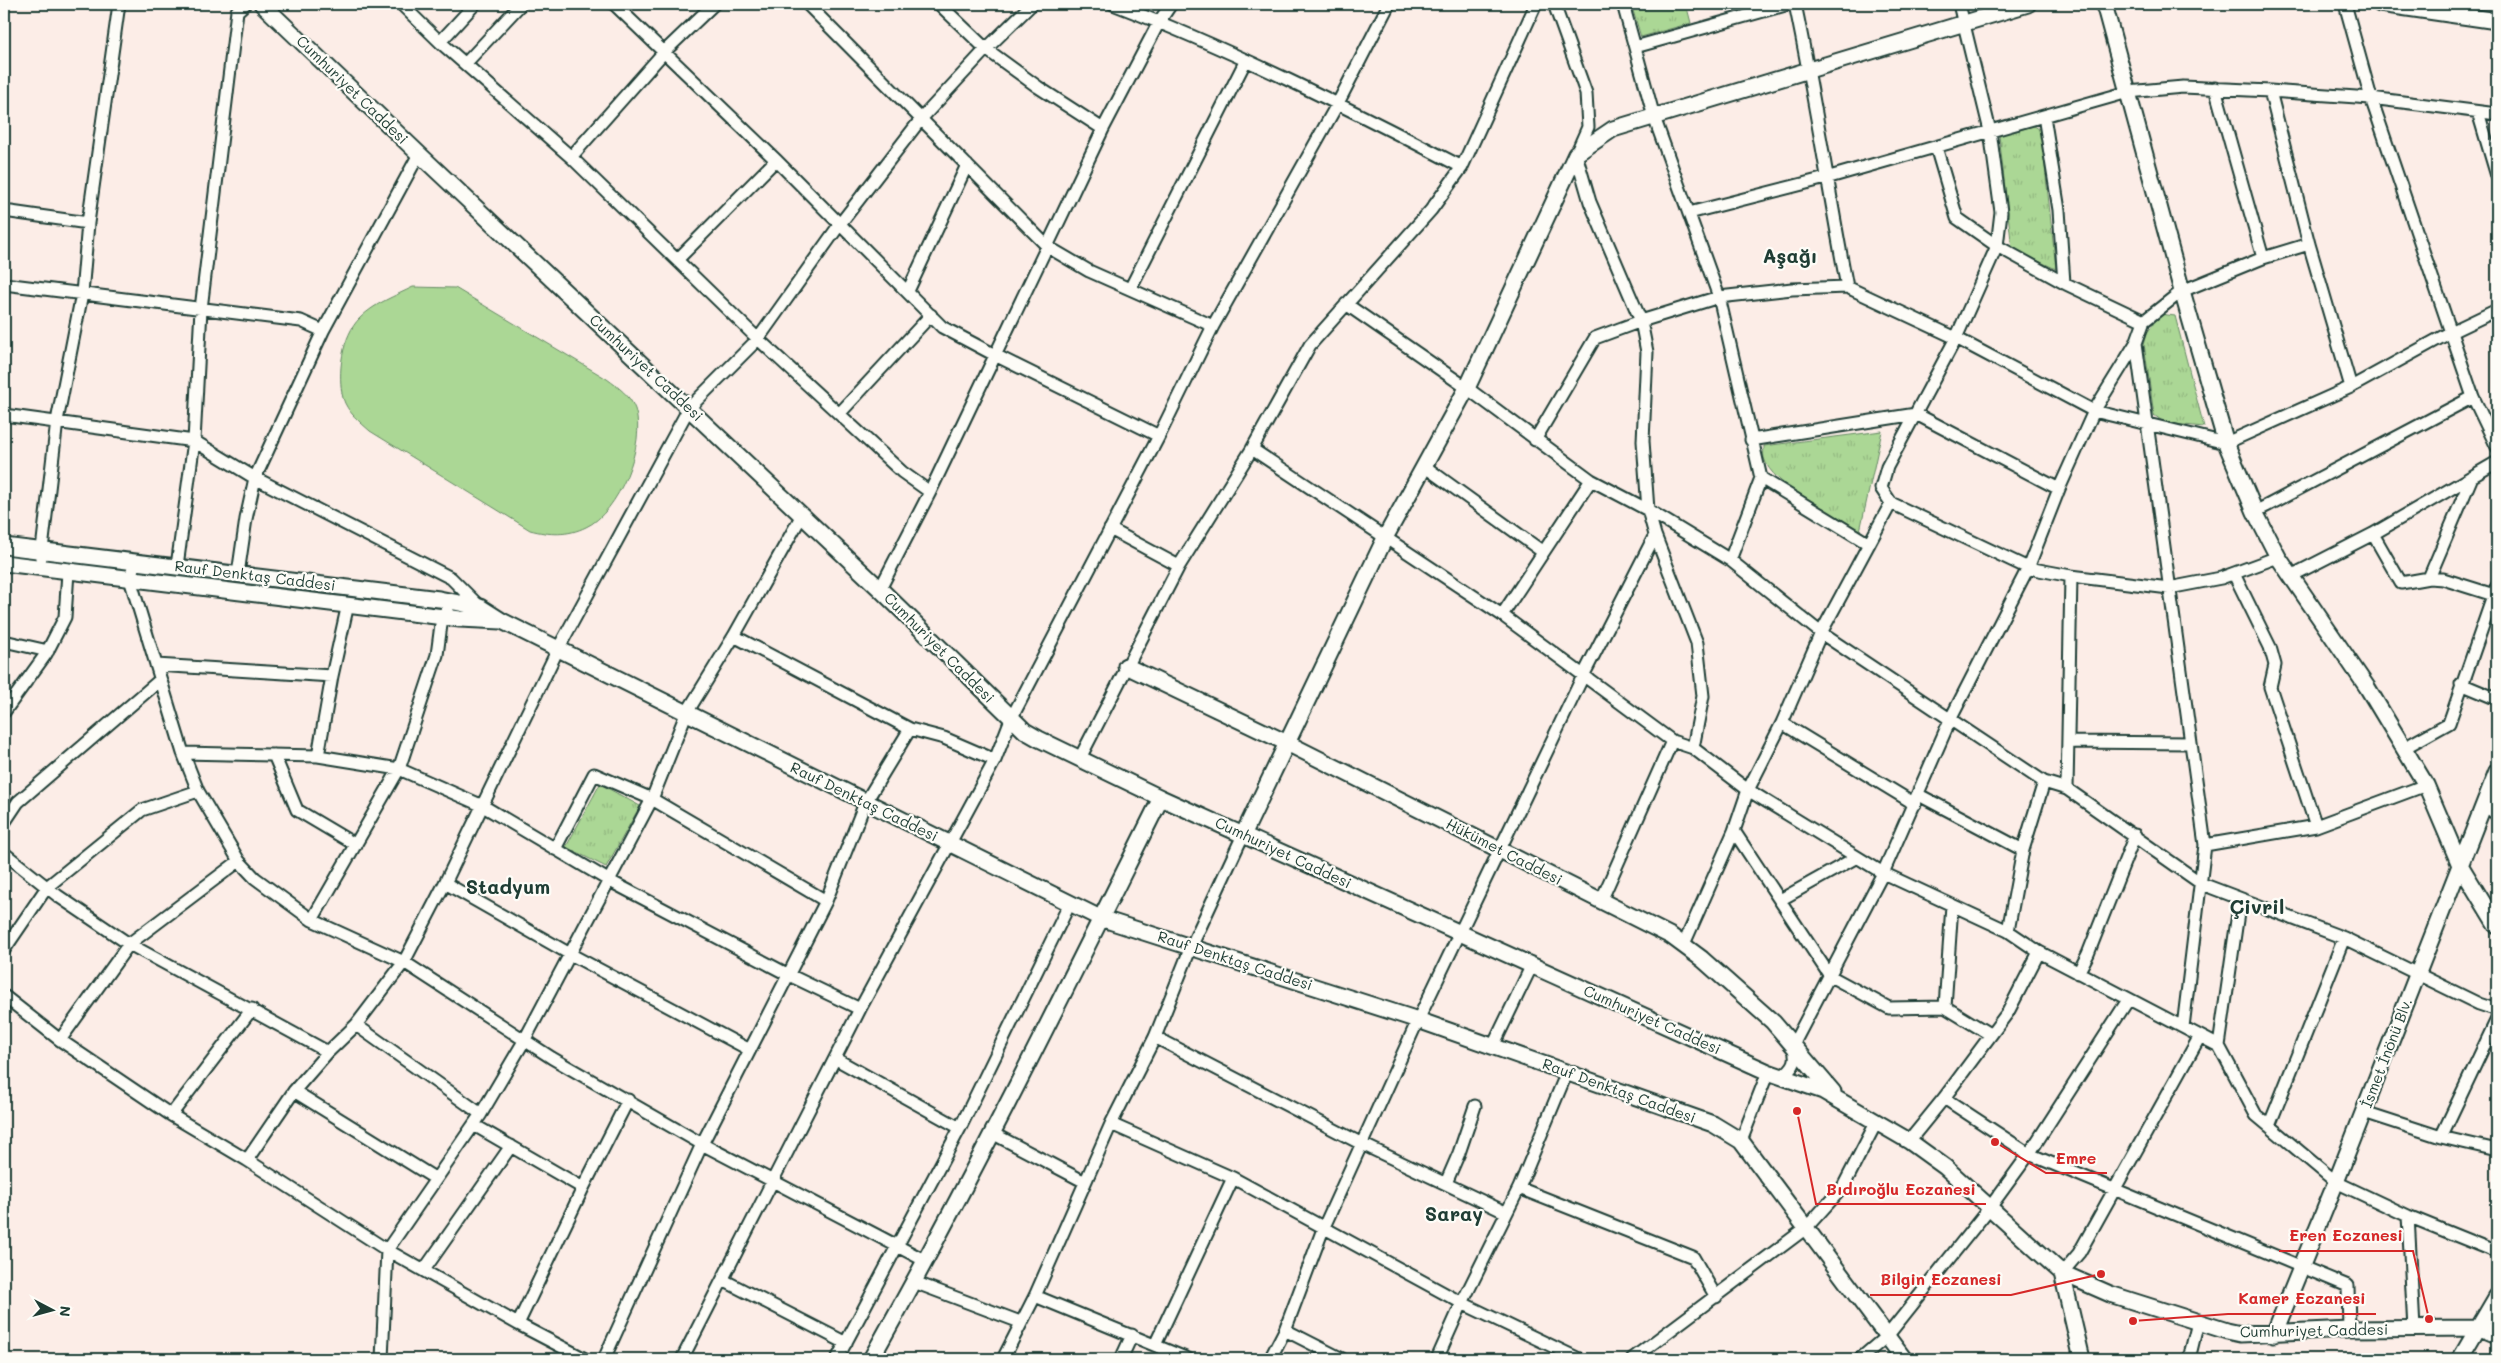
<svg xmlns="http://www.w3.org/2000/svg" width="2501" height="1363" font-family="Mali,sans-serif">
<defs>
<pattern id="park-tufts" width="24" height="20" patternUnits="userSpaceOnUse" patternTransform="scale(1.25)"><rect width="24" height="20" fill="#abd795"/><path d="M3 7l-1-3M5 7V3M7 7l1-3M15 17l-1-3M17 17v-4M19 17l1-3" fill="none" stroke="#93b981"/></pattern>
</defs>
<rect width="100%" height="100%" fill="#fcede7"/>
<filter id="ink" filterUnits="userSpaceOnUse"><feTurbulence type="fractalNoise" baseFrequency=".02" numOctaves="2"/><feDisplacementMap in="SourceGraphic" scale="10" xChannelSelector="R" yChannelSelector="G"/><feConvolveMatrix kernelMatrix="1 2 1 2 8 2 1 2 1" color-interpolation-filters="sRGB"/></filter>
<g filter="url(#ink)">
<path fill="#abd795" stroke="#658a64" d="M 413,287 L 455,288 L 607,379 C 619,388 630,395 635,409 C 647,443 618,513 586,527 C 568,536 549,535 530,530 L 370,431 C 360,422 347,412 343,398 C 337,375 342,335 360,318 C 375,303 395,296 413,287 Z"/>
<path fill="url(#park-tufts)" stroke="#658a64" d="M 1631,4 L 1686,4 L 1691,23 L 1641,37 Z
M 2034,126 L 2041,130 L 2056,269 L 2012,249 L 1999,135 Z
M 2160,314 L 2175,316 L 2204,427 L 2165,423 L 2154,415 L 2144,344 L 2147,333 Z
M 1882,431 L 1860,531 C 1836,517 1771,485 1764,458 C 1763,454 1764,449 1764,446 Z
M 600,784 L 640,806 L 606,867 L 566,847 Z"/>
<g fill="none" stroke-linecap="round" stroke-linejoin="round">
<g stroke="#1f3d34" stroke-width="15">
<path id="street" d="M 401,4 L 440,42 L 571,157 L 758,339 L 902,472 L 930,492
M 614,4 L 776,160 L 942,327 L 995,355 L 1159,436
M 807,4 L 1048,247 L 1089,271 L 1213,326
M 939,4 L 986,49 L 1038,87 L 1103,129
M 1113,4 C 1233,50 1348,108 1462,167
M 1554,4 L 1586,93 L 1588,127 L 1576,154 L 1590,202 L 1641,321 L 1647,352 L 1643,441 L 1648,510 L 1655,535 L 1697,643 L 1703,696 L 1693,748
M 1623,4 L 1654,117 L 1719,297 L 1761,478 L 1869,544
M 1795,4 C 1815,98 1829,193 1847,287
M 1959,4 L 1990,131 L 2001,212 L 1997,246 L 1956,338 L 1887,467 L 1881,488 L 1891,503 L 2028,568 L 2071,576 L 2169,588 L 2221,578 L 2278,557
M 2345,4 L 2371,98 L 2473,397 L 2497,447
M 440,42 L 475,4
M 1635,47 L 1789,4
M 465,64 L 521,4
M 2215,88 L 2263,258
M 2270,91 L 2309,244 L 2351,387
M 2478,112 L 2497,176
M 2044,116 L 2059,210 L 2064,283
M 1936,147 L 1957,218 L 1997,246 L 2064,283 L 2144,321
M 571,157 L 664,52 L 714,4
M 4,211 L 88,223
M 1689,213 L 1826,178 L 2128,92 L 2183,87 L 2270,91 L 2371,98 L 2497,114
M 677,260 L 776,160
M 4,284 L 301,321 L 323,331
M 1130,289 L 1246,60
M 908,291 L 967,165
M 1346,304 L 1467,388 L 1591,480 L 1648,510 L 1730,560 L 1821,633 L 2044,782 L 2067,789 L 2202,884 L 2344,938 L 2479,1004 L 2497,1010
M 2136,343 L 2205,845 L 2183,1027
M 839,414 L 931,315
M 4,415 L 194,441 L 255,478 L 451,578 L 480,607
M 1535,440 L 1595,338 L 1641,321 L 1719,297 L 1792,289 L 1847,287 L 1956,338 L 2094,411 L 2226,443 L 2351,387 L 2451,332 L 2497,310
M 1751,440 L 1916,414 L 2059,489
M 1252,449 L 1502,615 L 1672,741 L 1693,748 L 1748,790 L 1883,873 L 2008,931 L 2039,952 L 2219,1046 L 2256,1115 L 2336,1182 L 2408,1216 L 2497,1252
M 1424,466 L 1543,552
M 2255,512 L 2473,397
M 1110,529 L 1179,566
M 2373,534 L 2401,583 L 2429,578 L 2443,579 L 2497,596
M 41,558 L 57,421 L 82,294 L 88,223 L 119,4
M 1730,560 L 1761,478
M 135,561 L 130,579 L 183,753 L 198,791 L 239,861 L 255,878 L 312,920 L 404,962 L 552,1058 L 702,1144 L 926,1261
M 177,566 L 194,441 L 201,309 L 237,11 L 245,4
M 238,574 L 246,519 L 255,478 L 323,331 L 419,154
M 2234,574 L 2270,647 L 2275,665 L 2270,687 L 2316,826
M 2291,576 L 2373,534 L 2497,462
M 2429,578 L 2471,479
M 880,589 L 930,492 L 1103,129 L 1159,22 L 1171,4
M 1502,615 L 1591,480
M 734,636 L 910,729 L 944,738 L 995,760
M 4,641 L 48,651
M 156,665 L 332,676
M 2461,684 L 2497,699
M 4,712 L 46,654 L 65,617 L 68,572
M 1782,723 L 1915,804
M 2070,742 L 2190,743
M 2404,748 L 2449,723 L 2497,585
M 183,753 L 318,756 L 399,769 L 483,806 L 608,880 L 787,974 L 860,1009
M 274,755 L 297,810 L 356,845
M 318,756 L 332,676 L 348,604
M 1080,758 L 1179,566 L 1252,449 L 1310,345 L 1431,210 L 1462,167 L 1536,4
M 2067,789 L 2071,576
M 1919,795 L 2023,850
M 2484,804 L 2497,815
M 4,823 L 18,802 L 160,680
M 1734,831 L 1830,976 L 1889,1008 L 1945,1007 L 1991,1035
M 2205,845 L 2316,826 L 2426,785
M 555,849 L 594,774 L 652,799 L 826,901
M 4,853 L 58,896 L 129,944 L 328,1052
M 445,883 L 570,954 L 750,1050
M 1780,900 L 1857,857
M 1601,901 L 1672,741
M 312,920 L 399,769 L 437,655 L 442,617 L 452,601
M 2008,931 L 2023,850 L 2044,782
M 1684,944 L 1734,831 L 1748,790 L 1782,723 L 1821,633 L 1891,503
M 4,950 L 47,887 L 142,810 L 198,791
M 2078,973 L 2088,954 L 2135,835
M 4,996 L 60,1040 L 171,1115 L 247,1160 L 387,1250 L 518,1324 L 585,1359
M 1945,1007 L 1952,905
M 356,1025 L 481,1114
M 1155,1037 L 1362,1144 L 1505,1212
M 60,1040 L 129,944 L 239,861
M 1493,1046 L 1531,967
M 2219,1046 L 2240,899
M 836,1059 L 960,1128
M 1782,1076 C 1795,1067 1798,1060 1793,1045 L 1883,873 L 1950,720 L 2028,568 L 2059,489 L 2094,411 L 2136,343 L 2144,321 L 2182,291 L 2263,258 L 2309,244
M 294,1091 L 436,1179
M 1944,1098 L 2029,1154 L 2348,1286 L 2349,1329
M 2364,1112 L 2441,1137 L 2497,1150
M 171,1115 L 252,1009
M 1111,1124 L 1233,1178 L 1462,1303 L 1579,1359
M 474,1125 L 583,1188
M 2269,1126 L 2344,938
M 992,1133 L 1085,1182
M 2441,1137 L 2497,1019
M 1741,1141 L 1768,1072
M 1909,1141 L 1944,1098 L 2008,1012 L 2039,952
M 247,1160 L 294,1091 L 328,1052 L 356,1025 L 404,962 L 445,883 L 558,649 L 689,408 L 758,339 L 840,224 L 921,119 L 986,49 L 1032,4
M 1446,1183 L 1459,1153 L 1475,1106
M 1519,1188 L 1693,1257 L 1716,1297
M 2408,1216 L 2414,1329
M 424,1270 L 511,1146
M 2062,1273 L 2079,1253 L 2200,1036
M 723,1280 L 846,1343
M 914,1282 L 1020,1322
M 1035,1296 L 1188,1359
M 518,1324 L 583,1188 L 628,1100
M 1285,1330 L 1342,1359
M 1155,1345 L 1233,1178
M 382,1359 L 387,1250 L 481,1114 L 524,1041 L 652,799 L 686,714 L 734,636 L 802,515
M 604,1359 L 702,1144 L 826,901 L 865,803 L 910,729
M 682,1359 L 860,1009 L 995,760 L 1011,719 L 1159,436 L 1213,326 L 1338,103 L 1389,4
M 837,1359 L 960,1128 L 1069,905
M 1003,1359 L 1035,1296 L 1111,1124 L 1155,1037 L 1191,947 L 1243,835
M 1121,1359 L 1132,1335
M 1270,1359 L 1285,1330 L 1323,1229 L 1418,1020 L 1584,674 L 1655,535
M 1437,1359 L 1462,1303 L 1519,1188 L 1567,1072
M 1632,1359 L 1806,1228 L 1843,1187 L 1877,1121
M 1860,1359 L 1888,1335 L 1991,1206 L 2029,1154 L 2128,1000
M 2189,1359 L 2198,1322"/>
</g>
<g stroke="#1f3d34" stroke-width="19">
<path id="secondary" d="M 262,4 L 419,154 L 880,589 L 1025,731 L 1039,739 L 1161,798 L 1768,1072 L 1823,1091 L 1909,1141 L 1945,1167 L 2062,1273 L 2110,1294 L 2227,1331 L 2241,1334 L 2349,1329 L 2480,1328 L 2497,1335
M 2104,4 L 2182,291 L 2226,443 L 2255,512 L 2278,557 L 2367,687 L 2426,785 L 2460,865 L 2497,926
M 2380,4 L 2497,21
M 4,546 L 439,599 L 480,607 L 502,621 L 1100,918 L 1418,1020 L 1713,1124 L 1741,1141 L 1904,1359
M 4,563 L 460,619 L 501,621
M 1126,666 L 1285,742 L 1671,936 L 1702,959 L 1773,1022 L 1833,1092
M 1243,835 L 1386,536 L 1467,388 L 1576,154 L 1613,129 L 2028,4
M 2062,1273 L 2082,1359
M 2274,1334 L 2336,1182 L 2497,771
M 871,1359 C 974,1176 1067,986 1161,798
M 2460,1359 L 2497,1296"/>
</g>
<use href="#street" stroke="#fdfcf7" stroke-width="11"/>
<use href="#secondary" stroke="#fdfcf7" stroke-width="15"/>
</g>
</g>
<g text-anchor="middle" stroke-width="4.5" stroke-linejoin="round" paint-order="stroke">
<g font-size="15" fill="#1f3d34" stroke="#fdfcf7">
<text transform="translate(352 90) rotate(44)" y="5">Cumhuriyet Caddesi</text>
<text transform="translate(646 368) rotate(43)" y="5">Cumhuriyet Caddesi</text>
<text transform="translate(255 576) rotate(7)" y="5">Rauf Denktaş Caddesi</text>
<text transform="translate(939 648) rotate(45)" y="5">Cumhuriyet Caddesi</text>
<text transform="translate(864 802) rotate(26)" y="5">Rauf Denktaş Caddesi</text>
<text transform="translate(1504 852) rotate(27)" y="5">Hükümet Caddesi</text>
<text transform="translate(1283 853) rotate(25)" y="5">Cumhuriyet Caddesi</text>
<text transform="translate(1235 961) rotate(18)" y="5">Rauf Denktaş Caddesi</text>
<text transform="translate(1652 1020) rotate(24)" y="5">Cumhuriyet Caddesi</text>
<text transform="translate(2387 1053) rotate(-69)" y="5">İsmet İnönü Blv.</text>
<text transform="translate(1619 1091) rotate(20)" y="5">Rauf Denktaş Caddesi</text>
<text transform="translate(2314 1331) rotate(-1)" y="5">Cumhuriyet Caddesi</text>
</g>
<g font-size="20" font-weight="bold" fill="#1f3d34" stroke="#fdfcf7">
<text x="1790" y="263">Aşağı</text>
<text x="508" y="894">Stadyum</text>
<text x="2257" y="914">Çivril</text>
<text x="1454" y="1221">Saray</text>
</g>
</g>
<path fill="none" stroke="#d62828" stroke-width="2" d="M1995 1142L2046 1173H2107M1797 1111L1816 1204H1986M2429 1319L2413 1251H2279M2101 1274L2011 1295H1870M2133 1321L2228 1314H2376"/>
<g fill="#d62828" stroke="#fdfcf7" stroke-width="2">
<circle cx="1995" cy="1142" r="5"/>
<circle cx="1797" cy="1111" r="5"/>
<circle cx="2429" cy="1319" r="5"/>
<circle cx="2101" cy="1274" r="5"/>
<circle cx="2133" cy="1321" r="5"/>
</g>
<g font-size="16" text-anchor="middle" font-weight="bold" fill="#d62828" stroke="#fdfcf7" stroke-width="4.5" stroke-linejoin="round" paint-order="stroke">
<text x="2076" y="1164">Emre</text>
<text x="1901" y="1195">Bıdıroğlu Eczanesi</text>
<text x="2346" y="1241">Eren Eczanesi</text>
<text x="1941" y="1285">Bilgin Eczanesi</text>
<text x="2302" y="1304">Kamer Eczanesi</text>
</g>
<rect width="2501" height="1363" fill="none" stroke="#fdfcf7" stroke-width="20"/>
<rect x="10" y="10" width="2481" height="1343" fill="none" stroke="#1f3d34" stroke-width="2" filter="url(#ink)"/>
<g transform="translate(52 1310) rotate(96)" stroke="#fdfcf7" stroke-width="4" paint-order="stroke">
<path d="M0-4L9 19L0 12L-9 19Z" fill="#1f3d34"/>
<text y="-8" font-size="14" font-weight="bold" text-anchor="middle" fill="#1f3d34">N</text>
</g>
</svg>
